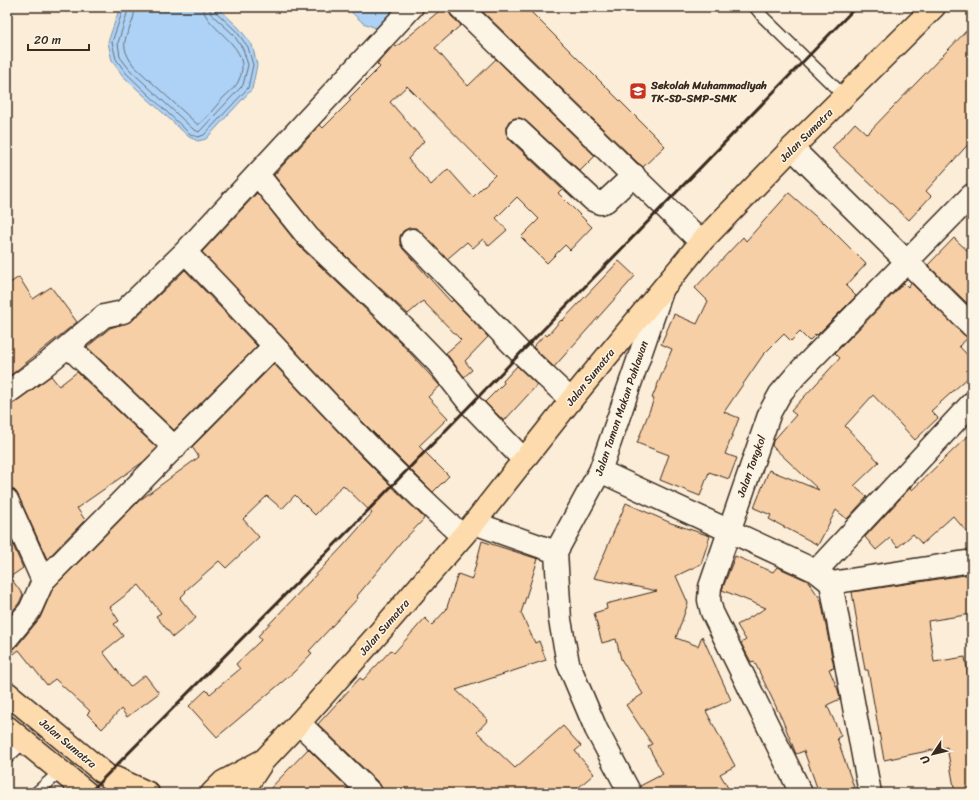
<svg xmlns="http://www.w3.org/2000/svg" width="979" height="800" font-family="Sriracha,sans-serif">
<rect width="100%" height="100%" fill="#fbedd8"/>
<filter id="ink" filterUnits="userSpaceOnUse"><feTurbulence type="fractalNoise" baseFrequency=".025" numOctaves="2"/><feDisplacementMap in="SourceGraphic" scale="8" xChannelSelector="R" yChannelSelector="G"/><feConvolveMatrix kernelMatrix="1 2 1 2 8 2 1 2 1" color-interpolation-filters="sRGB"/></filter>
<g filter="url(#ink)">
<path fill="#add2f6" stroke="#7f8fa0" d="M 120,7 L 217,7 L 239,28 L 252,45 L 257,65 L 252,89 L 206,139 L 198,141 L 189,137 L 123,76 L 112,61 L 108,42 Z
M 346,7 L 401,7 L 389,22 L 376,28 L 363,23 Z"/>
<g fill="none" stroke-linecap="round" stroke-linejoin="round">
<path stroke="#696d74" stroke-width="1" d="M 124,7 L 112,42 L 116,59 L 126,73 L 190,134 L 198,137 L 204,135 L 248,88 L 253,65 L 248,47 L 236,31 L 215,11 L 214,7
M 129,7 L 118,43 L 120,57 L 130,70 L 193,129 L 199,132 L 243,85 L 248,65 L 243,49 L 233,34 L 211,14 L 209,7
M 135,7 C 134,34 113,38 134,66 L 198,125 C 207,118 215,107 223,98 C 228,93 235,88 238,82 C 257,46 204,30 203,7"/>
</g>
<path fill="#f7cfa6" stroke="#3b2a1e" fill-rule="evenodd" d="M 444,7 L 448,7 L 451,16 L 461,25 L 435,48 L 468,86 L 496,59 L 595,156 L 580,171 L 526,121 L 520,118 L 515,118 L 509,121 L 506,127 L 506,133 L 509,139 L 562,189 L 558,193 L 592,227 L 570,250 L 565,245 L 547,263 L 521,237 L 539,219 L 517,197 L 496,218 L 507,230 L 489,246 L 483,239 L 473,248 L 467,242 L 447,259 L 416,228 L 409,228 L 403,231 L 400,236 L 400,243 L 403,249 L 451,302 L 453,300 L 488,337 L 465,361 L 472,370 L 464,377 L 446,353 L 461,340 L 423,301 L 408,314 L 317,229 L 274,175 L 320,125 L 323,128 L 351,100 L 349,98 L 380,67 L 377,64 L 394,45 L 396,47 ZM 407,86 L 495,175 L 473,197 L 448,169 L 431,185 L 408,159 L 424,141 L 390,102 Z
M 478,7 L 526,7 L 665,146 L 643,167 L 638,163 Z
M 972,25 L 972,140 L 926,191 L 931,196 L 909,220 L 832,148 L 855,123 L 867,134 Z
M 257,193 L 299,246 L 400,342 L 440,386 L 428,397 L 448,418 L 419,446 L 449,476 L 433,492 L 355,414 L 202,252 Z
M 789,193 L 823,223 L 824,222 L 866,264 L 846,286 L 856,296 L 817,335 L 816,334 L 809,341 L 800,332 L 791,341 L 784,334 L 763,355 L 724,412 L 739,418 L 725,454 L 737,458 L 729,479 L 709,472 L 700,496 L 660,480 L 669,455 L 637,443 L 654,399 L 652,398 L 672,349 L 661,344 L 674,314 L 697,324 L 708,301 L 695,288 L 743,237 L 746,241 Z
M 954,238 L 972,255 L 972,308 L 928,265 Z
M 619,261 L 635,276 L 554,367 L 533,347 L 545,334 L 547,336 L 561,320 L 562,321 Z
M 185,270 L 257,346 L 174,430 L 87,347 L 110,328 L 132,321 Z
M 19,277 L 33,299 L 51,287 L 77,322 L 7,378 L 7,285 Z
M 904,283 L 908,287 L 911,283 L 968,338 L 959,346 L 972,360 L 972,374 L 931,411 L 938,418 L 915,440 L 873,395 L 845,426 L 879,462 L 854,486 L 867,497 L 847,519 L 836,510 L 818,545 L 769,519 L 771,515 L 754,508 L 769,470 L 819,490 L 772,446 L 773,441 L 796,415 L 791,411 L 840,358 L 835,353 Z
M 274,364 L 364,459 L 424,518 L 423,520 L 400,544 L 357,596 L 358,598 L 309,651 L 312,653 L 294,672 L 217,737 L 189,706 L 206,690 L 210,694 L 240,669 L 236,664 L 261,640 L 258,636 L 344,545 L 372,513 L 343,485 L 315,515 L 295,495 L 282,509 L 267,496 L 243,519 L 259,537 L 226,568 L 219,561 L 185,591 L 186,592 L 180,598 L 196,618 L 173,637 L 156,616 L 161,613 L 139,585 L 110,607 L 119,621 L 114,624 L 123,636 L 103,652 L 130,687 L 145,675 L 159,693 L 127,717 L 121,709 L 102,729 L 87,714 L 90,711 L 55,679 L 47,685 L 19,650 L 7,659 L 7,650 L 17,646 L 40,618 L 53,588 L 140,500 L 199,457 L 192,447 Z
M 517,366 L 537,385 L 504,421 L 485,402 L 504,383 L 503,381 Z
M 77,372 L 157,448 L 143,462 L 77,508 L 85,520 L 47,559 L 18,495 L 14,490 L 7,488 L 7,405 L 14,403 L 51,376 L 59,386 Z
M 972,432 L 972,538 L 953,516 L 922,544 L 913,534 L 898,547 L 890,538 L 876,550 L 865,537 L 910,488 L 912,490 Z
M 626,503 L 671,523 L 710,536 L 701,564 L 676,576 L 688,603 L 676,638 L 698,646 L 702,636 L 731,700 L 706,711 L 735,766 L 720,774 L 731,793 L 642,793 L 640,786 L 663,774 L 648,746 L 652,744 L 626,705 L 643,694 L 621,659 L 616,639 L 602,643 L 594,613 L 607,609 L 606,604 L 657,591 L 594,578 Z
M 7,531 L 23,568 L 10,577 L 23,595 L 19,603 L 7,618 Z
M 482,541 L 538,559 L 521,613 L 535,643 L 539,641 L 546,660 L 456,690 L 488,720 L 477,732 L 515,768 L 563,726 L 581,746 L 575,751 L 594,774 L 572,793 L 383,793 L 380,784 L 318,724 L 360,678 L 363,680 L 391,650 L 394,653 L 425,618 L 432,625 L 446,610 L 458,574 L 472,579 Z
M 735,556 L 773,572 L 777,567 L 808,581 L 821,600 L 834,668 L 829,669 L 838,690 L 840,699 L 827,705 L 841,736 L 837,738 L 856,793 L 819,793 L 804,751 L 796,754 L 782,719 L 754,661 L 751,662 L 741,643 L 746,640 L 737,625 L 766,608 L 722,590 Z
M 972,574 L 972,614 L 928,621 L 934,662 L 965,657 L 970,687 L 972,687 L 972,793 L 955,793 L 947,747 L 884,760 L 868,670 L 865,670 L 852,592 Z
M 308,749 L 353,793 L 266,793 Z"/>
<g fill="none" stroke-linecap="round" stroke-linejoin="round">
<g stroke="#3b2a1e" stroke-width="14">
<path id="lane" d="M 755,7 L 763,17 L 844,96
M 7,758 L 25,741
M 36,793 L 61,771"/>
</g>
<g stroke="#3b2a1e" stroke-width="25">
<path id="street" d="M 460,7 L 701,242
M 518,130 L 593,200 L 600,203 L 606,201 L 634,175
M 792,148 L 972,326
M 258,175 L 308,237 L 409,333 L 437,362 L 470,404 L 524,460
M 412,240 L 520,352 L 571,400
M 185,252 L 412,7
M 68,346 L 175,448
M 7,393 L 44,366 L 104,316 L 123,312 L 185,252 C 258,326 326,405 401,478 C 421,498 442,517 462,536
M 600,471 L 816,571 L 831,583 L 870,793
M 7,500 L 43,581
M 474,523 L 556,552
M 816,571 L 972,403
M 831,583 L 972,561
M 7,638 L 30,610 L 43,581 L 274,346
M 299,723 L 371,793
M 630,793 L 596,729 L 568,663 L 560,620 L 556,552 L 600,471 L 662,291
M 801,793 L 712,612 L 709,600 L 710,587 L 770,412 L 780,394 L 797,374 L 972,195"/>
</g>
<g stroke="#3b2a1e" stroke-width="25">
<path id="highway" d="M 7,693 L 128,793
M 7,727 L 87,793
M 115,778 L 148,793
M 212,793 L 223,782 L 262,761
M 242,793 L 263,761 L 299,723 L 378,634 L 474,523 L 571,400 L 701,242 L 792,148 L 934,7"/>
</g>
<use href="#lane" stroke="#fcf5e5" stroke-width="11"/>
<use href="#street" stroke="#fcf5e5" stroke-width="22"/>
<use href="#highway" stroke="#fddbac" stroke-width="22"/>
<path stroke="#3b2a1e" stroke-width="3" d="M 89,793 L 351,528 L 856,7"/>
</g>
</g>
<defs>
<g id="school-square" transform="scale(0.9)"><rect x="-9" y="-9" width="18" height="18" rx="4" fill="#c8321e" stroke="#fcf5e5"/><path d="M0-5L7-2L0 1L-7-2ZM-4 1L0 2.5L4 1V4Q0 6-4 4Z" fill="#fff"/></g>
</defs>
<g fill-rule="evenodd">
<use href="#school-square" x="638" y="91"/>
</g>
<g text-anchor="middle" stroke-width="3" stroke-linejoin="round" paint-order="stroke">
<g font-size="11" font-weight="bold" fill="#3b2a1e" stroke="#fcf5e5" text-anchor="start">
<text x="651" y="89">Sekolah Muhammadiyah<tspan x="651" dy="13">TK-SD-SMP-SMK</tspan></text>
</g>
<g font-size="11" fill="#3b2a1e" stroke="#fcf5e5">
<text transform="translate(806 135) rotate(-45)" y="4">Jalan Sumatra</text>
<text transform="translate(590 377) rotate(-51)" y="4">Jalan Sumatra</text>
<text transform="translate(621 408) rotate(-71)" y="4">Jalan Taman Makan Pahlawan</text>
<text transform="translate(751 466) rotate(-70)" y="4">Jalan Tongkol</text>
<text transform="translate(384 627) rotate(-49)" y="4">Jalan Sumatra</text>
<text transform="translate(68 743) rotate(40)" y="4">Jalan Sumatra</text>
</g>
</g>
<rect width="979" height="800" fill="none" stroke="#fcf5e5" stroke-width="24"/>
<rect x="12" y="12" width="955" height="776" fill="none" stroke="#3b2a1e" stroke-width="1.5" filter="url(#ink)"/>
<g transform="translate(933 754) rotate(235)" stroke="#fcf5e5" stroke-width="3" paint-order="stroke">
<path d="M0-3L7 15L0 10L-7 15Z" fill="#3b2a1e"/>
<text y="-6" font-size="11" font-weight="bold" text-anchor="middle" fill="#3b2a1e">U</text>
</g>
<path d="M28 44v6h61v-6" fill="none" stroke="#3b2a1e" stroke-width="2"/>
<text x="34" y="44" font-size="12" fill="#3b2a1e" stroke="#fcf5e5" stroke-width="3" paint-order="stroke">20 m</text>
</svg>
